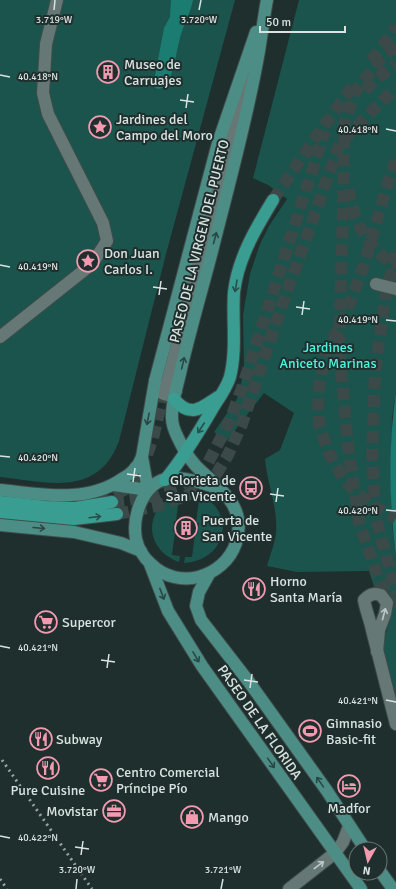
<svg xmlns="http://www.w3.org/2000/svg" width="396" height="889" font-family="Signika,sans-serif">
<rect width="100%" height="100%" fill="#1f2f2d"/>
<path fill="#1b544d" d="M 0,0 L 235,0 L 166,254 L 119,441 C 98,498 47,482 0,477 Z
M 299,0 L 396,0 L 396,392 L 392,417 L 391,473 L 392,524 L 396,556 L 396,701 L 382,645 L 390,620 L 379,590 L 374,587 L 369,571 L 297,572 L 267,566 C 270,555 275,543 276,533 C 278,507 267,483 265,459 L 280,450 L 294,413 L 264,393 L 226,442 L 214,432 L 237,399 L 244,371 L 243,315 L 250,274 L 260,244 L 269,226 L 287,199 L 268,185 L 253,178 Z
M 187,492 L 186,498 L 179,497 L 176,521 L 174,521 L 173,531 L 175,532 L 172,555 L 180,556 L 179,562 C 139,548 145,498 187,492 Z
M 192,492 C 237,504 231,560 184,563 L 185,557 L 192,557 L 195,534 L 197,534 L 199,523 L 196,523 L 199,499 L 191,499 Z"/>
<path fill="#1b7c71" d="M 171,0 L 193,0 C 190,15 182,27 179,42 C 175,58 174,74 165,87 L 158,89 L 154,87 L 154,81 L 164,28 L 170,17 Z
M 396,392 L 396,556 C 389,502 388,446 396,392 Z"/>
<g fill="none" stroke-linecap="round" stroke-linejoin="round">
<path stroke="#3b4a48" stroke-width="12" stroke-dasharray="12 6" stroke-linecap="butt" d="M 98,501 L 107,500 L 129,487 L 143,466 L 153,438 L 166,384"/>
<path stroke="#3b4a48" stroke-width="12" stroke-dasharray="12 6" stroke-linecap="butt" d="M 396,46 L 381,59 L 355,92 L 344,124 L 343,210 L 339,348 L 348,447 L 359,522 L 380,583 L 396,611
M 371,61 L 396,27
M 365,90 L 376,79 L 396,65
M 396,160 L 389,179 L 364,265 L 345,316 L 326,351 L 318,393 L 319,424 L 329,454 L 345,481 L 368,503 L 396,518
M 349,189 C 351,211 361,235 377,251 C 383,257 390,262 396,267
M 273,200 L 316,137 L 355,83
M 396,253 L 385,299 L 375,372 L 372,456 L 376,518 L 396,594
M 112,502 L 153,496 L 168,490 L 181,485 L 206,467 L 230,420 L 242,388 L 325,131
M 117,514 L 157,506 L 186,496 L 203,485 L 217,473 L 228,455 L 242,424 L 276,323 L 340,143 L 391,92 L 396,89"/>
<g stroke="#3e4c4a" stroke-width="14">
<path id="minor" d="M 376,284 L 396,289
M 0,337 L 92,264 L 107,241 L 103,223 L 48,114 L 43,93 L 46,44 L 57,0
M 155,381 C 158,389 158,393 167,395 L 176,391
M 167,383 L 251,62
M 377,652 L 379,630 L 385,614 L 387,603 L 381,595 C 373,593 370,594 364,600 C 366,611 370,620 372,630 C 380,662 388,693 396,724
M 289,889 L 335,853 L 343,842 L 349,826"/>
</g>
<g stroke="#3e4c4a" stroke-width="14">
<path id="major" d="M 114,485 L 148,490
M 219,488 C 203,484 182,475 165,479 C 142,486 132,517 136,539 C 138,548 144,558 151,564 C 178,591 224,578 236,543 C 248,505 218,488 196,466 C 188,457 183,449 178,438 C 175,432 172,426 172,418 C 171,402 178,385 181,369 C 190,331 201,293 211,255 C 227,191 245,127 257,62 C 261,42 263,21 267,0
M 0,490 C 41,494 86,504 122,479 C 127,476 133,472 136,467 C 139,465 140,460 142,457
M 148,490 L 142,457 L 155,381 L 218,143 L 256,32
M 0,525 L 74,532 L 121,543 L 141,551
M 150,564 L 168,611 L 202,666 L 361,889
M 209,574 L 199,592 L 196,606 L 201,620 L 249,682 L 327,791 L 365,849
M 380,871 L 393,889"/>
</g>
<g stroke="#3e4c4a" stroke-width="14">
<path id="highway" d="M 174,399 C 191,419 201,408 218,397
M 165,480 C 184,457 199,432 214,406 C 220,397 227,387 230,377 C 237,349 232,320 234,292 C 238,258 256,228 273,200
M 0,502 L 46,507 L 75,508 L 112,502
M 0,512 L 74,519 L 117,514"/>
</g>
<use href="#minor" stroke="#667875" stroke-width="12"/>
<use href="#major" stroke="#4c8e86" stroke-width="12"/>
<use href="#highway" stroke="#3a9d91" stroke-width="12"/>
<path stroke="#96a3a1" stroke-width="3" stroke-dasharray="2 4" stroke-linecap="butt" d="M 2,760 L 92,889
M 0,879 L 7,889"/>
</g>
<defs><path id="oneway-shaft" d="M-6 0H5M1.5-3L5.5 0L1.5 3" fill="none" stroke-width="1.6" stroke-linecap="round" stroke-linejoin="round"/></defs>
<g stroke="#2a4743">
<use href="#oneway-shaft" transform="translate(215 238) rotate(-75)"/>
<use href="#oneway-shaft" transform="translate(183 363) rotate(-77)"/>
<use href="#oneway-shaft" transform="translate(148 419) rotate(101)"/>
<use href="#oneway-shaft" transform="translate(39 528) rotate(5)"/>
<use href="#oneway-shaft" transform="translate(162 594) rotate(69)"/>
<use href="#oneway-shaft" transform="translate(196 657) rotate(60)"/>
<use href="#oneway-shaft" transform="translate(271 763) rotate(55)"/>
<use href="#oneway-shaft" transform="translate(320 782) rotate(-125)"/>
</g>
<g stroke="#27504b">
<use href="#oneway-shaft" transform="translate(236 286) rotate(100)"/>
<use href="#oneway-shaft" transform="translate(201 428) rotate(123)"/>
<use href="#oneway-shaft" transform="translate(95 517) rotate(-7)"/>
</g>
<g stroke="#bcc8c6">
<use href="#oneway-shaft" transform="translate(384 614) rotate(-75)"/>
<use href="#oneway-shaft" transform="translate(319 865) rotate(-37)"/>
</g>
<path fill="none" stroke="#d9e3e1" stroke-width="1.5" d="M 54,10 L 55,0M 199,10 L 201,0M 0,75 L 10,77M 180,100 L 194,102M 186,108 L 188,94M 386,129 L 396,131M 0,265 L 10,267M 153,287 L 167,289M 159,295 L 161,281M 296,307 L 310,309M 302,315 L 304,301M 386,320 L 396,321M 0,456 L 10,457M 127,474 L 141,476M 133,482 L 135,468M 270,494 L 284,496M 276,502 L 278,488M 386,510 L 396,511M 0,646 L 10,648M 101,660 L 115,662M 107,668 L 109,654M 244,680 L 258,682M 250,688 L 252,674M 386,700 L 396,702M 0,836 L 10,838M 75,847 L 89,849M 81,855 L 83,841M 76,889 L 77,879M 221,889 L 223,879"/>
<defs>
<g id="building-ring" transform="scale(1.15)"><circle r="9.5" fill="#1f2f2d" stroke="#f29ab0" stroke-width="1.5"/><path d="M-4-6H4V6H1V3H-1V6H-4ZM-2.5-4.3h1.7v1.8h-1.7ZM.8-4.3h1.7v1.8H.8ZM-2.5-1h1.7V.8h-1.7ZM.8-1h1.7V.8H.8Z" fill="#f29ab0"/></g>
<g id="sight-ring" transform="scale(1.15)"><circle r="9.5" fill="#1f2f2d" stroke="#f29ab0" stroke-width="1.5"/><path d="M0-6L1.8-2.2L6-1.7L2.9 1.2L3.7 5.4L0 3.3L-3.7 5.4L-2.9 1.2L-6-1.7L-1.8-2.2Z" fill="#f29ab0"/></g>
<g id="bus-ring" transform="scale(1.15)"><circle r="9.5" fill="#1f2f2d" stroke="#f29ab0" stroke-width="1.5"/><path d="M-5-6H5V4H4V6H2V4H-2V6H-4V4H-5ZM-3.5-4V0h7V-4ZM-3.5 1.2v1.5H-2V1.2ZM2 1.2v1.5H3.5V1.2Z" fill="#f29ab0"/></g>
<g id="restaurant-ring" transform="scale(1.15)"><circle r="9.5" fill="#1f2f2d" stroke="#f29ab0" stroke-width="1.5"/><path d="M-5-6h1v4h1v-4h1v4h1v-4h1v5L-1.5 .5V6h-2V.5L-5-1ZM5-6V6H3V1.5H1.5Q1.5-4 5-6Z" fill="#f29ab0"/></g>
<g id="supermarket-ring" transform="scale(1.15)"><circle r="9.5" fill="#1f2f2d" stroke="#f29ab0" stroke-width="1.5"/><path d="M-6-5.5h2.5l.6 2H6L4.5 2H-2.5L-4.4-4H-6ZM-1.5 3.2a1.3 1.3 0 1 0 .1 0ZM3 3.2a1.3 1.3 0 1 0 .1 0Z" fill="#f29ab0"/></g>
<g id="stadium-ring" transform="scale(1.15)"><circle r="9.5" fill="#1f2f2d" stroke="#f29ab0" stroke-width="1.5"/><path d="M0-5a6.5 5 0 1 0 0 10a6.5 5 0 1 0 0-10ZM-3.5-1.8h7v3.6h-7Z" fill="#f29ab0"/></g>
<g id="hotel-ring" transform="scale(1.15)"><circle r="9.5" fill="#1f2f2d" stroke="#f29ab0" stroke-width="1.5"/><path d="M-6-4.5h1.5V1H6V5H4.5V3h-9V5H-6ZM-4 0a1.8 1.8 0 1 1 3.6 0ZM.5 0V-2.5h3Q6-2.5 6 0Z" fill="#f29ab0"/></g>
<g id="office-ring" transform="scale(1.15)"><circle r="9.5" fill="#1f2f2d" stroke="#f29ab0" stroke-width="1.5"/><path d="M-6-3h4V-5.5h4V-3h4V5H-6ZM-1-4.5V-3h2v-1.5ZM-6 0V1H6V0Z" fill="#f29ab0"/></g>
<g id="shop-ring" transform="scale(1.15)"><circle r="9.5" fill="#1f2f2d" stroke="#f29ab0" stroke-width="1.5"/><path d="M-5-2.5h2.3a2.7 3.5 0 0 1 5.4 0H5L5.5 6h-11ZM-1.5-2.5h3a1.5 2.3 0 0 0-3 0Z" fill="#f29ab0"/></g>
</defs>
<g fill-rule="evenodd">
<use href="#building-ring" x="108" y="72"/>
<use href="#sight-ring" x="100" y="127"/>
<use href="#sight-ring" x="88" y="261"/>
<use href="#bus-ring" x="251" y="488"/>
<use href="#building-ring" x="186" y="528"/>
<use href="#restaurant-ring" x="254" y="589"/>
<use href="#supermarket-ring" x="46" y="622"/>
<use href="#stadium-ring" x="310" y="731"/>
<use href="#restaurant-ring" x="41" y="739"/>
<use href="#restaurant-ring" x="48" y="768"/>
<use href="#supermarket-ring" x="101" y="780"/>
<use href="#hotel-ring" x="349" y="786"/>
<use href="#office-ring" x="114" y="811"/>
<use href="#shop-ring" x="192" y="817"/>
</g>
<g text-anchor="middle" stroke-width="4" stroke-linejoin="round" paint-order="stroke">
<g font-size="14" fill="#d9e3e1" stroke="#1f2f2d" text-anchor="start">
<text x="124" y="69">Museo de<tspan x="124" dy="16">Carruajes</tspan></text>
<text x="116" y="124">Jardines del<tspan x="116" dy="16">Campo del Moro</tspan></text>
<text x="104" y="258">Don Juan<tspan x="104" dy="16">Carlos I.</tspan></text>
<text x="236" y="485" text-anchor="end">Glorieta de<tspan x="236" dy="16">San Vicente</tspan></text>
<text x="202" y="525">Puerta de<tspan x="202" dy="16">San Vicente</tspan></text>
<text x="270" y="586">Horno<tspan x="270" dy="16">Santa María</tspan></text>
<text x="62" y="627">Supercor</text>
<text x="326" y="728">Gimnasio<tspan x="326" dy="16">Basic-fit</tspan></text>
<text x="56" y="744">Subway</text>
<text x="116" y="777">Centro Comercial<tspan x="116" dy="16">Príncipe Pío</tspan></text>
<text x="48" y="795" text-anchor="middle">Pure Cuisine</text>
<text x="349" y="813" text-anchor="middle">Madfor</text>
<text x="98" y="816" text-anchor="end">Movistar</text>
<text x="208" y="822">Mango</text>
</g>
<g font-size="14" fill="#d9e3e1" stroke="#1f2f2d">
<text transform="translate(199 241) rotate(-76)" y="5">PASEO DE LA VIRGEN DEL PUERTO</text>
<text transform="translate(260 722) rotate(55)" y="5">PASEO DE LA FLORIDA</text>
</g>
<g font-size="14" fill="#4bf5e1" stroke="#1f2f2d">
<text x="328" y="352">Jardines<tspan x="328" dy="16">Aniceto Marinas</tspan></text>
</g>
</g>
<g font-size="10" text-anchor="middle" fill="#d9e3e1" stroke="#1f2f2d" stroke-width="4" stroke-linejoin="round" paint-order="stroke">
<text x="54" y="23">3.719°W</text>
<text x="199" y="23">3.720°W</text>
<text x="38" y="80">40.418°N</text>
<text x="358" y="133">40.418°N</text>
<text x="38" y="270">40.419°N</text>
<text x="358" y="323">40.419°N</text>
<text x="38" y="461">40.420°N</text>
<text x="358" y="514">40.420°N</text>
<text x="38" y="651">40.421°N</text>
<text x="358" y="704">40.421°N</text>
<text x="38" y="841">40.422°N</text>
<text x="77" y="873">3.720°W</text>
<text x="223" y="873">3.721°W</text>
</g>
<g transform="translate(368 861) rotate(188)"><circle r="19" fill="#1f2f2d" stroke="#697775"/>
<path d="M0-3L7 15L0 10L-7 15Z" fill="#f29ab0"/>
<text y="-6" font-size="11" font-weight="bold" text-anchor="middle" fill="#d9e3e1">N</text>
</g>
<path d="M260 26v6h85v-6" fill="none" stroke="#d9e3e1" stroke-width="2"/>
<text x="266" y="26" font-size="12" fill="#d9e3e1" stroke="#1f2f2d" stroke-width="3" paint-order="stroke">50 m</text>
</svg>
